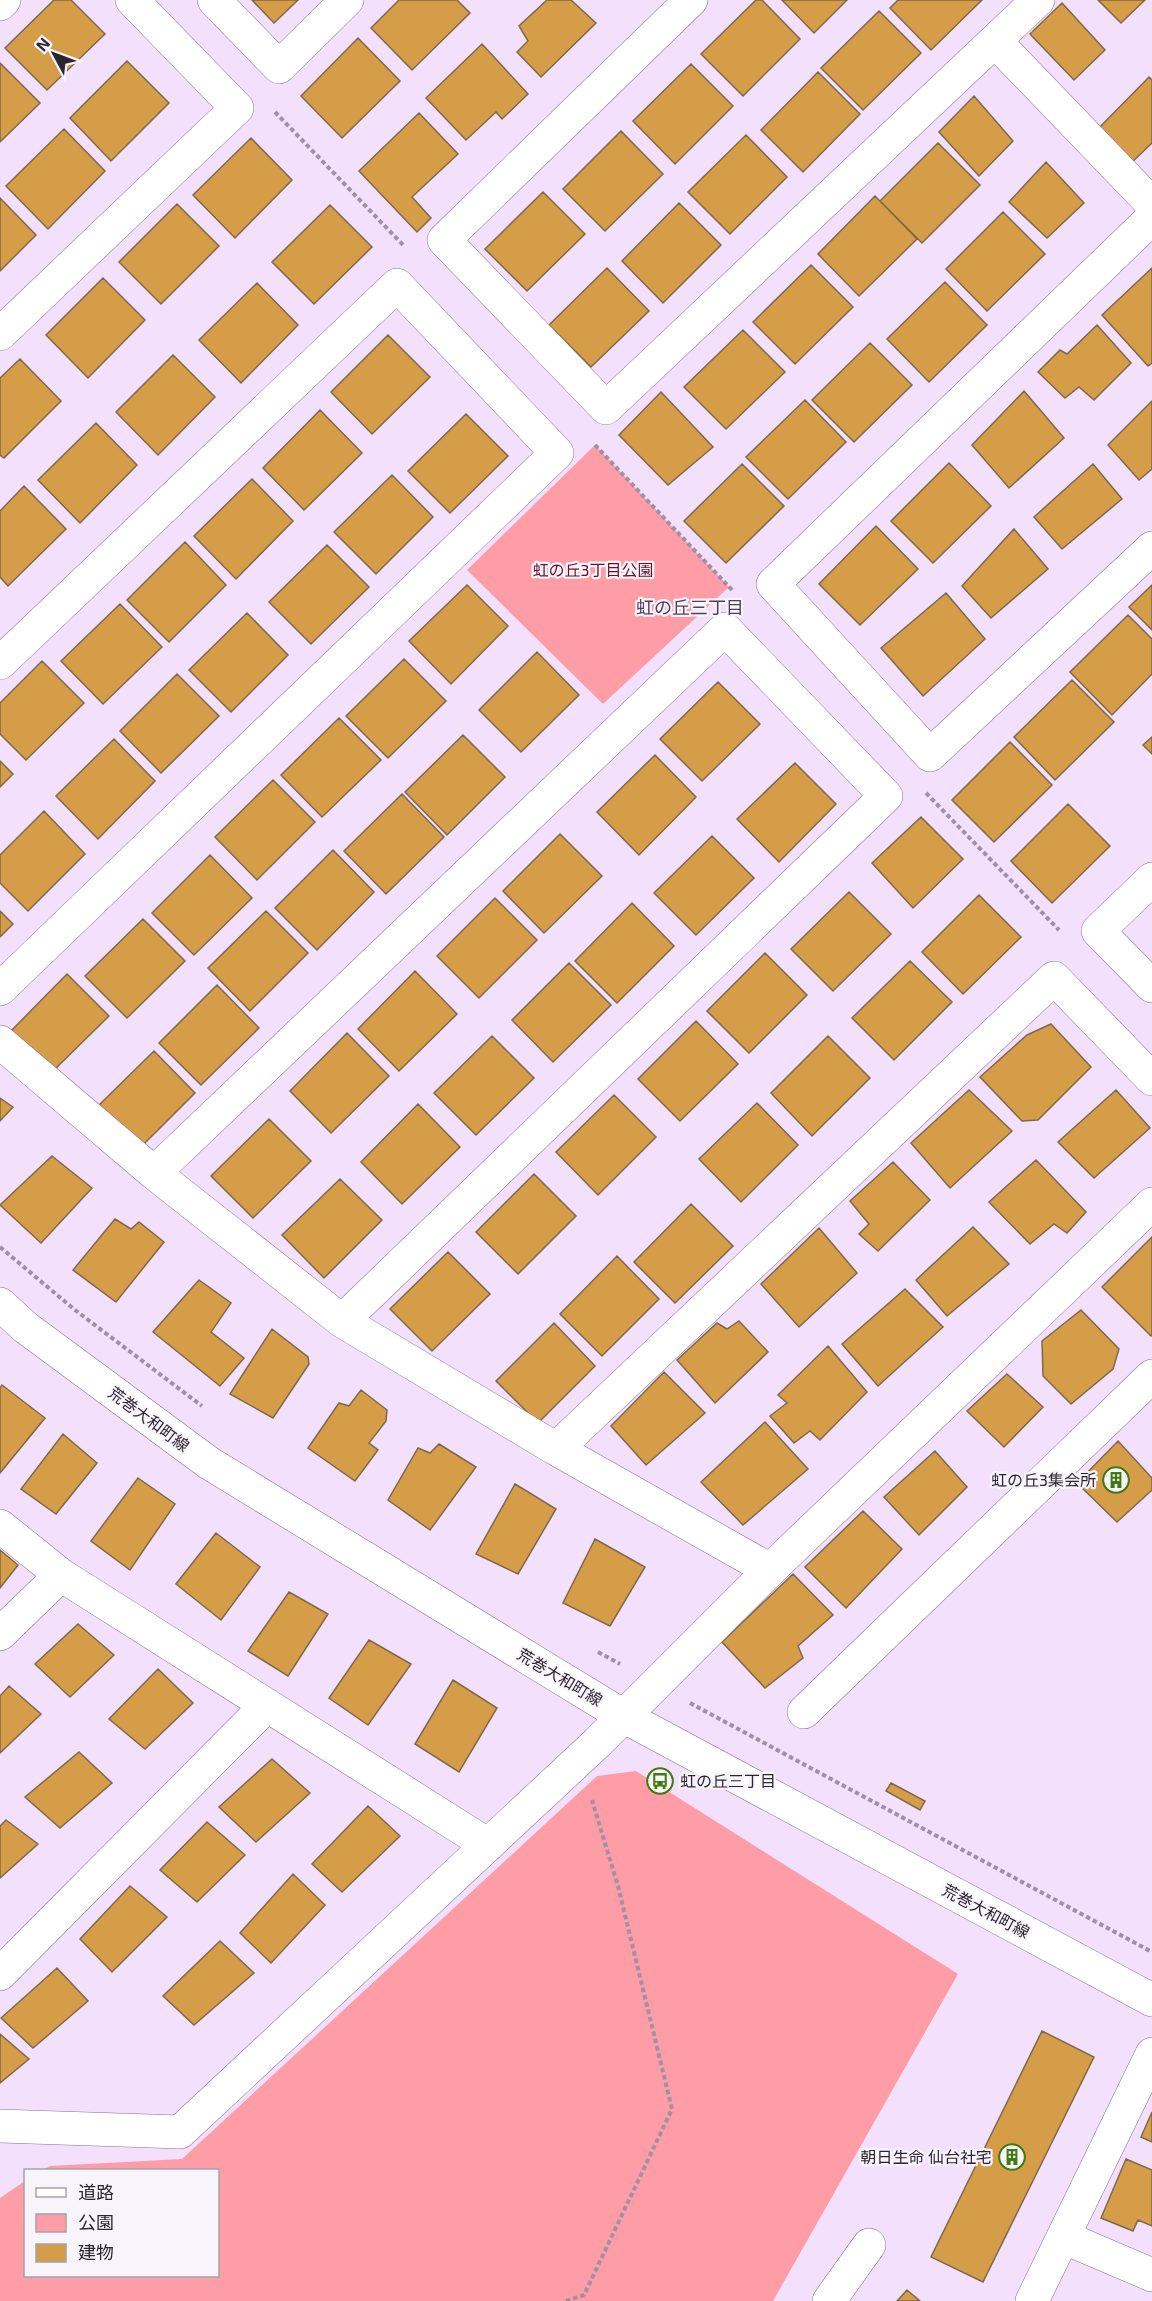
<svg xmlns="http://www.w3.org/2000/svg" width="1152" height="2301" font-family="'Exo 2','Noto Sans JP',sans-serif">
<rect width="100%" height="100%" fill="#f3e0fd"/>
<path fill="#fe9da5" d="M 595,445 L 729,587 L 603,704 L 467,570 Z
M 636,1771 L 958,1974 L 773,2301 L 0,2301 L 0,2198 L 25,2181 L 26,2276 L 218,2276 L 218,2170 L 43,2170 L 50,2166 L 182,2159 L 597,1776 Z"/>
<path fill="#d69d49" stroke="#7f6849" stroke-width="1.5" d="M 54,0 L 71,0 L 105,34 L 47,90 L 5,48 Z
M 252,0 L 298,0 L 274,23 Z
M 399,0 L 457,0 L 470,13 L 412,70 L 371,28 Z
M 547,0 L 571,0 L 596,23 L 541,77 L 517,52 L 528,41 L 519,26 Z
M 756,0 L 762,0 L 800,39 L 743,96 L 701,54 Z
M 782,0 L 847,0 L 814,33 Z
M 898,0 L 982,0 L 931,50 L 890,8 Z
M 1098,0 L 1145,0 L 1121,23 Z
M 1062,3 L 1105,50 L 1074,80 L 1030,34 Z
M 879,11 L 921,53 L 863,110 L 821,68 Z
M 358,38 L 400,81 L 342,138 L 301,96 Z
M 482,44 L 528,94 L 502,119 L 496,112 L 466,140 L 426,98 Z
M 127,61 L 169,103 L 111,161 L 70,118 Z
M 0,63 L 40,103 L 0,142 Z
M 691,64 L 733,106 L 675,164 L 633,121 Z
M 818,72 L 860,114 L 803,172 L 761,130 Z
M 1149,77 L 1152,80 L 1152,143 L 1128,166 L 1095,132 Z
M 974,96 L 1013,141 L 979,176 L 939,132 Z
M 419,113 L 458,154 L 412,197 L 431,218 L 417,232 L 359,171 Z
M 64,129 L 105,171 L 48,229 L 6,186 Z
M 621,131 L 663,174 L 605,231 L 563,189 Z
M 746,135 L 787,177 L 730,234 L 688,192 Z
M 251,138 L 292,180 L 235,238 L 193,195 Z
M 938,143 L 980,185 L 922,243 L 880,201 Z
M 1046,162 L 1084,203 L 1047,238 L 1009,202 Z
M 543,192 L 585,234 L 527,291 L 485,249 Z
M 875,196 L 917,239 L 859,296 L 818,254 Z
M 0,198 L 36,235 L 0,271 Z
M 679,203 L 721,245 L 663,303 L 622,261 Z
M 177,204 L 219,246 L 161,304 L 119,262 Z
M 330,205 L 372,247 L 314,304 L 272,262 Z
M 1003,212 L 1045,254 L 987,311 L 946,269 Z
M 811,265 L 853,307 L 795,364 L 753,322 Z
M 607,268 L 649,311 L 591,367 L 549,325 Z
M 1152,268 L 1152,363 L 1148,366 L 1102,315 Z
M 103,278 L 145,320 L 88,378 L 46,335 Z
M 945,282 L 987,325 L 929,382 L 887,339 Z
M 257,283 L 298,325 L 241,383 L 199,340 Z
M 1097,325 L 1131,363 L 1094,400 L 1079,387 L 1065,398 L 1038,372 L 1060,350 L 1067,354 Z
M 743,330 L 785,372 L 726,429 L 684,387 Z
M 388,335 L 430,377 L 372,434 L 331,392 Z
M 870,343 L 912,385 L 854,442 L 812,400 Z
M 173,355 L 215,397 L 158,455 L 116,412 Z
M 20,359 L 61,401 L 4,458 L 0,455 L 0,378 Z
M 1024,391 L 1064,438 L 1009,488 L 972,445 Z
M 661,392 L 713,447 L 668,485 L 619,435 Z
M 805,400 L 846,442 L 788,499 L 746,457 Z
M 1152,401 L 1152,469 L 1139,480 L 1108,445 Z
M 320,410 L 362,453 L 304,510 L 263,468 Z
M 466,414 L 508,456 L 450,513 L 408,471 Z
M 96,423 L 137,465 L 80,523 L 38,480 Z
M 949,463 L 991,506 L 933,563 L 891,521 Z
M 742,464 L 784,506 L 726,563 L 684,521 Z
M 1093,464 L 1122,499 L 1062,549 L 1034,517 Z
M 392,475 L 433,517 L 376,574 L 334,532 Z
M 252,479 L 293,521 L 236,579 L 194,536 Z
M 24,486 L 66,529 L 8,586 L 0,577 L 0,511 Z
M 876,526 L 918,569 L 860,625 L 819,584 Z
M 1014,529 L 1048,569 L 991,618 L 962,586 Z
M 185,542 L 226,585 L 169,642 L 127,600 Z
M 327,545 L 369,587 L 311,644 L 269,602 Z
M 467,585 L 508,626 L 451,684 L 409,641 Z
M 1152,585 L 1152,630 L 1129,607 Z
M 946,593 L 985,639 L 923,696 L 881,648 Z
M 120,604 L 162,647 L 103,704 L 61,661 Z
M 247,613 L 288,655 L 231,712 L 189,670 Z
M 1128,615 L 1152,639 L 1152,674 L 1112,715 L 1070,672 Z
M 537,652 L 579,695 L 521,752 L 479,710 Z
M 404,659 L 446,701 L 388,758 L 346,716 Z
M 42,661 L 84,703 L 26,760 L 0,734 L 0,703 Z
M 177,674 L 219,716 L 161,773 L 120,731 Z
M 1072,680 L 1114,722 L 1055,780 L 1014,737 Z
M 718,682 L 760,724 L 702,781 L 660,739 Z
M 339,718 L 381,760 L 322,817 L 281,775 Z
M 463,735 L 505,777 L 447,835 L 405,792 Z
M 1152,737 L 1152,754 L 1143,745 Z
M 114,739 L 155,781 L 98,839 L 56,796 Z
M 1010,742 L 1052,785 L 994,842 L 952,800 Z
M 655,755 L 696,797 L 639,855 L 597,812 Z
M 0,761 L 13,774 L 0,787 Z
M 795,763 L 836,804 L 779,862 L 737,819 Z
M 273,780 L 315,822 L 257,880 L 215,837 Z
M 402,794 L 444,837 L 386,894 L 344,851 Z
M 1068,804 L 1110,846 L 1052,903 L 1011,861 Z
M 44,811 L 85,854 L 28,911 L 0,883 L 0,855 Z
M 921,817 L 963,859 L 913,908 L 872,863 Z
M 560,834 L 602,876 L 544,933 L 503,891 Z
M 712,836 L 754,878 L 696,935 L 654,893 Z
M 333,850 L 374,892 L 317,950 L 275,908 Z
M 210,855 L 252,898 L 194,955 L 152,913 Z
M 849,892 L 891,934 L 833,991 L 791,949 Z
M 979,895 L 1021,937 L 963,994 L 922,952 Z
M 495,898 L 537,940 L 479,998 L 437,956 Z
M 632,903 L 674,946 L 617,1003 L 575,961 Z
M 0,911 L 13,924 L 0,937 Z
M 266,911 L 308,953 L 250,1011 L 208,968 Z
M 143,919 L 185,961 L 127,1018 L 85,976 Z
M 765,953 L 807,995 L 749,1053 L 707,1011 Z
M 910,961 L 952,1002 L 894,1060 L 852,1018 Z
M 569,963 L 611,1005 L 553,1062 L 512,1020 Z
M 415,971 L 457,1014 L 399,1071 L 358,1029 Z
M 67,974 L 109,1016 L 51,1073 L 10,1032 Z
M 217,985 L 259,1028 L 201,1085 L 159,1043 Z
M 696,1021 L 738,1064 L 680,1121 L 638,1079 Z
M 1051,1024 L 1091,1067 L 1038,1120 L 1022,1121 L 980,1077 L 1027,1035 Z
M 347,1033 L 389,1076 L 331,1133 L 290,1091 Z
M 492,1036 L 534,1078 L 476,1135 L 434,1093 Z
M 828,1036 L 870,1078 L 812,1136 L 771,1093 Z
M 154,1051 L 195,1093 L 137,1151 L 96,1108 Z
M 969,1090 L 1012,1131 L 950,1188 L 911,1143 Z
M 1116,1090 L 1150,1128 L 1094,1178 L 1058,1142 Z
M 614,1095 L 656,1137 L 598,1195 L 556,1152 Z
M 0,1098 L 13,1107 L 0,1121 Z
M 757,1103 L 798,1145 L 741,1202 L 699,1159 Z
M 418,1104 L 460,1147 L 402,1204 L 361,1162 Z
M 269,1119 L 311,1161 L 253,1218 L 211,1176 Z
M 52,1156 L 92,1188 L 41,1243 L 0,1205 Z
M 1036,1160 L 1086,1212 L 1067,1233 L 1054,1224 L 1030,1244 L 989,1202 Z
M 893,1162 L 930,1200 L 878,1251 L 859,1234 L 869,1224 L 850,1201 Z
M 534,1174 L 576,1216 L 518,1274 L 476,1232 Z
M 340,1179 L 382,1220 L 324,1278 L 282,1235 Z
M 691,1204 L 733,1246 L 675,1303 L 634,1262 Z
M 115,1219 L 131,1229 L 139,1222 L 164,1242 L 116,1302 L 73,1270 Z
M 973,1227 L 1009,1264 L 947,1316 L 916,1280 Z
M 819,1228 L 857,1273 L 799,1327 L 761,1284 Z
M 1152,1237 L 1152,1335 L 1151,1336 L 1102,1287 Z
M 448,1252 L 490,1294 L 432,1351 L 390,1309 Z
M 617,1256 L 659,1299 L 602,1356 L 560,1314 Z
M 199,1280 L 231,1303 L 211,1332 L 244,1358 L 220,1386 L 153,1332 Z
M 905,1289 L 943,1327 L 878,1386 L 842,1344 Z
M 1081,1310 L 1119,1349 L 1113,1369 L 1071,1404 L 1043,1376 L 1042,1341 Z
M 739,1321 L 768,1352 L 715,1403 L 677,1360 L 717,1323 L 727,1329 Z
M 554,1323 L 595,1366 L 538,1423 L 496,1381 Z
M 272,1329 L 308,1357 L 309,1364 L 273,1418 L 230,1394 Z
M 828,1346 L 867,1392 L 820,1440 L 810,1431 L 794,1443 L 770,1416 L 787,1403 L 778,1395 Z
M 664,1372 L 705,1413 L 646,1465 L 611,1426 Z
M 1007,1374 L 1043,1407 L 1004,1447 L 967,1411 Z
M 2,1385 L 45,1418 L 0,1473 L 0,1388 Z
M 361,1390 L 387,1410 L 386,1421 L 369,1443 L 378,1450 L 355,1481 L 308,1448 L 339,1403 L 349,1406 Z
M 765,1422 L 808,1469 L 743,1525 L 701,1482 Z
M 63,1434 L 97,1463 L 56,1514 L 21,1489 Z
M 1118,1441 L 1152,1478 L 1152,1490 L 1117,1522 L 1077,1483 Z
M 439,1444 L 476,1467 L 430,1530 L 388,1500 L 418,1448 L 430,1453 Z
M 935,1451 L 967,1487 L 919,1535 L 884,1497 Z
M 138,1478 L 175,1504 L 130,1570 L 91,1541 Z
M 515,1484 L 556,1509 L 518,1574 L 476,1554 Z
M 863,1511 L 902,1549 L 846,1608 L 805,1567 Z
M 216,1533 L 260,1567 L 221,1620 L 176,1584 Z
M 595,1539 L 645,1567 L 610,1626 L 563,1603 Z
M 0,1550 L 18,1565 L 0,1588 Z
M 793,1574 L 833,1615 L 798,1646 L 803,1658 L 765,1688 L 722,1642 Z
M 289,1592 L 328,1614 L 288,1676 L 248,1651 Z
M 78,1624 L 114,1655 L 70,1697 L 35,1664 Z
M 369,1640 L 411,1664 L 368,1725 L 329,1698 Z
M 158,1669 L 193,1703 L 145,1749 L 109,1719 Z
M 453,1680 L 497,1708 L 459,1772 L 415,1744 Z
M 9,1686 L 41,1714 L 0,1753 L 0,1696 Z
M 79,1752 L 112,1783 L 60,1828 L 25,1797 Z
M 272,1759 L 310,1793 L 256,1842 L 219,1807 Z
M 891,1783 L 925,1801 L 920,1810 L 886,1791 Z
M 368,1806 L 400,1836 L 342,1892 L 312,1864 Z
M 6,1820 L 38,1844 L 0,1878 L 0,1826 Z
M 207,1822 L 245,1855 L 197,1902 L 160,1870 Z
M 293,1874 L 325,1905 L 271,1963 L 240,1933 Z
M 130,1886 L 167,1917 L 112,1972 L 80,1939 Z
M 220,1941 L 254,1973 L 194,2025 L 163,1996 Z
M 57,1968 L 88,2001 L 33,2048 L 1,2018 Z
M 1042,2031 L 1094,2057 L 983,2282 L 931,2257 Z
M 0,2034 L 29,2059 L 0,2083 Z
M 1152,2112 L 1152,2142 L 1141,2137 Z
M 1126,2159 L 1152,2170 L 1152,2226 L 1138,2220 L 1133,2231 L 1101,2218 Z
M 907,2290 L 920,2301 L 897,2301 Z"/>
<g fill="none" stroke-linecap="round" stroke-linejoin="round">
<g stroke="#877292" stroke-width="34">
<path id="minor" d="M 214,0 L 279,67 L 347,0
M 691,0 L 444,240 L 606,408 L 1038,0
M 0,4 L 4,0
M 995,41 L 1152,204
M 1152,218 L 773,584 L 930,755 L 1152,548
M 0,334 L 237,108 L 132,0
M 0,663 L 397,285 L 557,453 L 0,989
M 1152,879 L 1098,931 L 1152,986
M 0,1042 L 154,1173 L 342,1321 L 556,1449 L 770,1570
M 154,1173 L 725,629 L 886,796 L 342,1321
M 0,1304 L 25,1327 L 209,1463 L 625,1717 L 1152,2000
M 556,1449 L 1054,978 L 1152,1079
M 0,1526 L 61,1575 L 488,1845
M 0,1634 L 61,1575
M 804,1712 L 1152,1376
M 0,1974 L 267,1705
M 0,2126 L 180,2132 L 597,1743 L 770,1570 L 1152,1204
M 1063,2237 L 1152,2275
M 829,2301 L 869,2245
M 1032,2301 L 1152,2054"/>
</g>
<path stroke="#9f90a6" stroke-width="4" stroke-dasharray="4.5 3" stroke-linecap="butt" d="M 275,112 L 405,247
M 595,445 L 732,590
M 926,793 L 1059,930
M 0,1247 L 75,1310 L 202,1406
M 598,1652 L 620,1664
M 690,1703 L 1152,1952
M 566,2301 L 584,2295 L 672,2109 L 618,1886 L 592,1800"/>
<use href="#minor" stroke="#fff" stroke-width="33"/>
</g>
<defs>
<g id="building-ring" transform="scale(1.35)"><circle r="9.5" fill="#f8f4fb" stroke="#417a0f" stroke-width="1.5"/><path d="M-4-6H4V6H1V3H-1V6H-4ZM-2.5-4.3h1.7v1.8h-1.7ZM.8-4.3h1.7v1.8H.8ZM-2.5-1h1.7V.8h-1.7ZM.8-1h1.7V.8H.8Z" fill="#417a0f"/></g>
<g id="bus-ring" transform="scale(1.35)"><circle r="9.5" fill="#f8f4fb" stroke="#417a0f" stroke-width="1.5"/><path d="M-5-6H5V4H4V6H2V4H-2V6H-4V4H-5ZM-3.5-4V0h7V-4ZM-3.5 1.2v1.5H-2V1.2ZM2 1.2v1.5H3.5V1.2Z" fill="#417a0f"/></g>
</defs>
<g fill-rule="evenodd">
<use href="#building-ring" x="1116" y="1480"/>
<use href="#bus-ring" x="660" y="1781"/>
<use href="#building-ring" x="1012" y="2157"/>
</g>
<g text-anchor="middle" stroke-width="4.5" stroke-linejoin="round" paint-order="stroke">
<g font-size="16" fill="#691024" stroke="#f8f4fb">
<text x="593" y="576">虹の丘3丁目公園</text>
</g>
<g font-size="16" fill="#2d2431" stroke="#f8f4fb">
<text transform="translate(149 1419) rotate(37)" y="6">荒巻大和町線</text>
<text transform="translate(560 1677) rotate(31)" y="6">荒巻大和町線</text>
<text transform="translate(986 1911) rotate(28)" y="6">荒巻大和町線</text>
</g>
<g font-size="16" fill="#2d2431" stroke="#f8f4fb" text-anchor="end">
<text x="1096" y="1486">虹の丘3集会所</text>
<text x="680" y="1787" text-anchor="start">虹の丘三丁目</text>
<text x="992" y="2163">朝日生命 仙台社宅</text>
</g>
<g font-size="18" fill="#513e5b" stroke="#f8f4fb">
<text x="690" y="614">虹の丘三丁目</text>
</g>
</g>
<rect x="24" y="2169" width="195" height="108" fill="#f8f4fb" stroke="#a7a1aa" stroke-width="1.5"/>
<rect x="36" y="2188" width="30" height="9" fill="#ffffff" stroke="#a7a1aa" stroke-width="1.5"/>
<text x="78" y="2199" font-size="18" fill="#2d2431">道路</text>
<rect x="36" y="2214" width="30" height="18" fill="#fe9da5" stroke="#a7a1aa" stroke-width="1.5"/>
<text x="78" y="2229" font-size="18" fill="#2d2431">公園</text>
<rect x="36" y="2244" width="30" height="18" fill="#d69d49" stroke="#a7a1aa" stroke-width="1.5"/>
<text x="78" y="2259" font-size="18" fill="#2d2431">建物</text>
<g transform="translate(54 54) rotate(311)" stroke="#f8f4fb" stroke-width="4.5" paint-order="stroke">
<path d="M0-4.5L10 22L0 15L-10 22Z" fill="#2d2431"/>
<text y="-9" font-size="16" font-weight="bold" text-anchor="middle" fill="#2d2431">N</text>
</g>
</svg>
